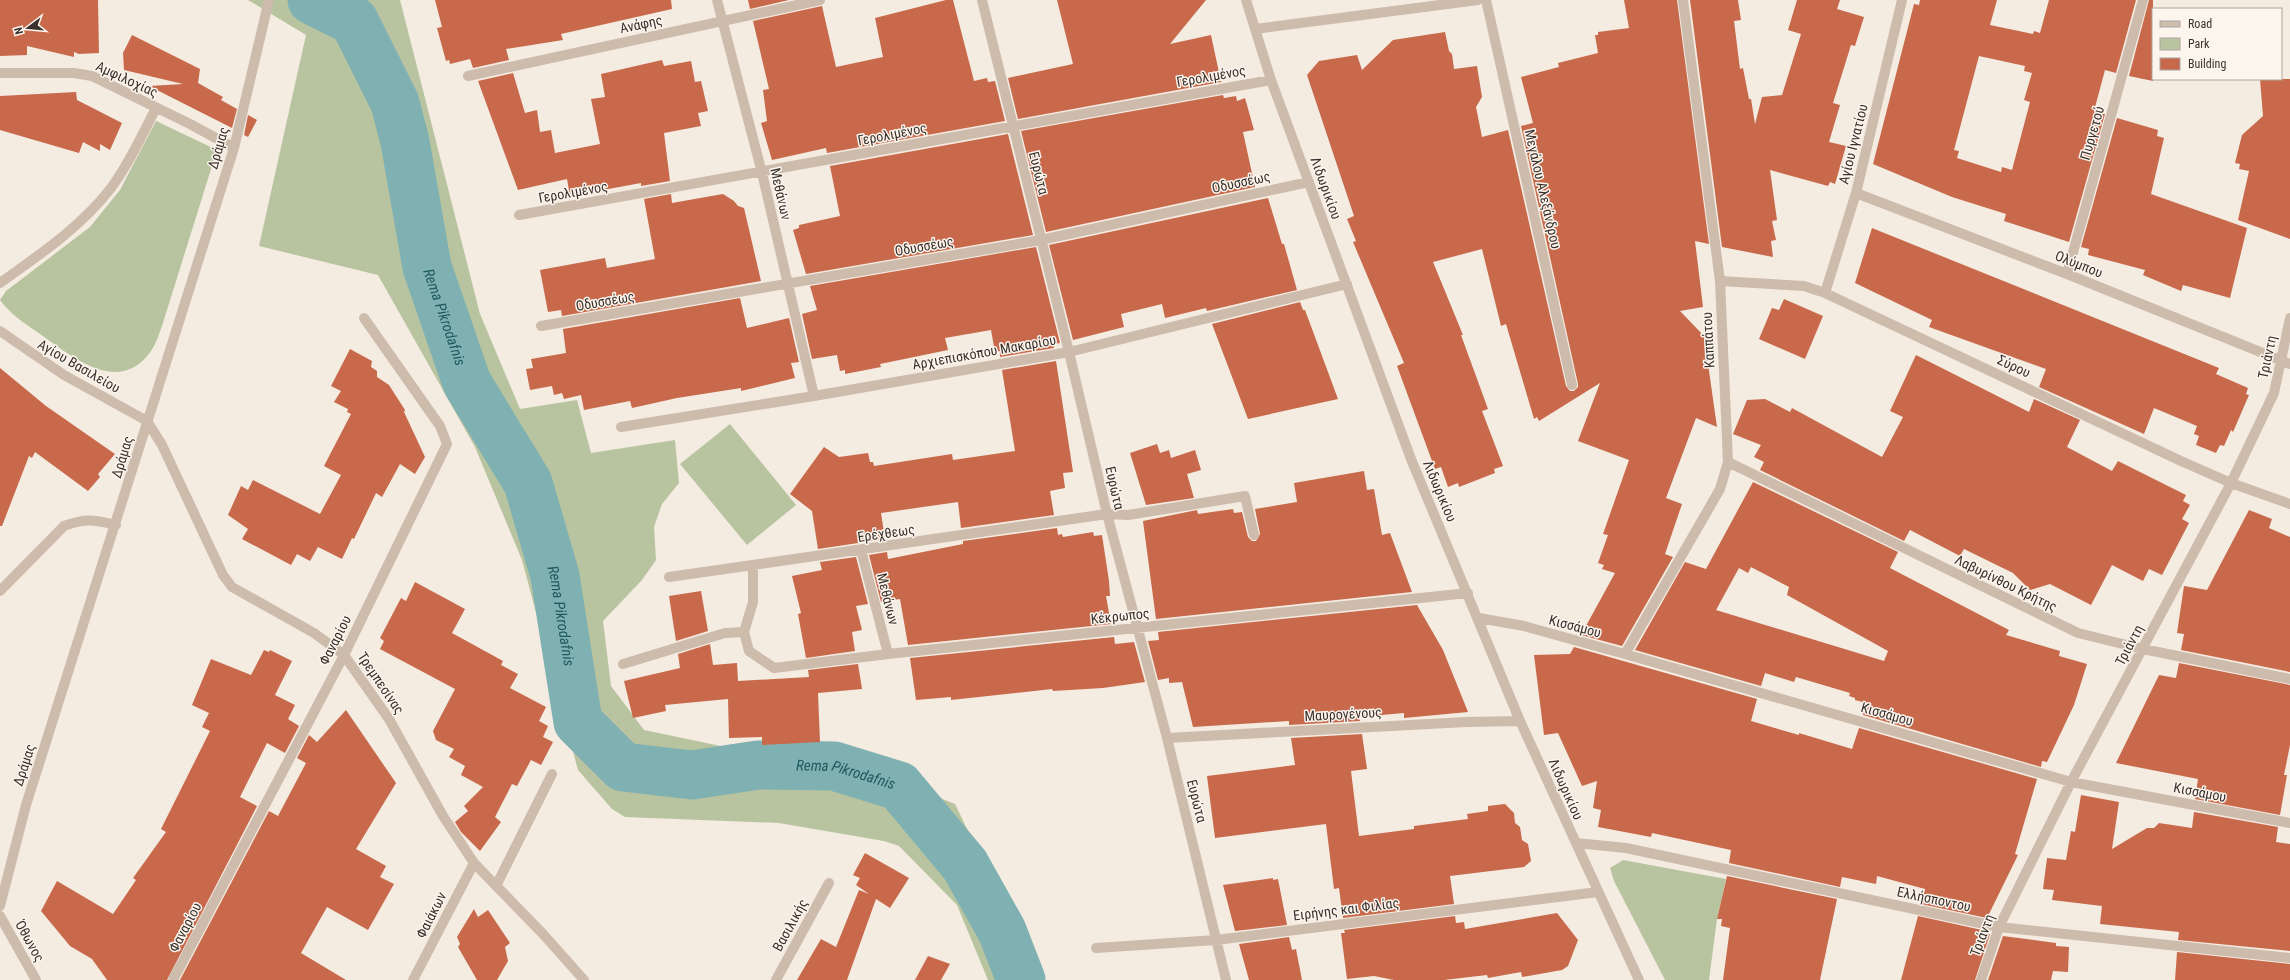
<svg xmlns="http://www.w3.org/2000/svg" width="2290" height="980" font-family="'Roboto Condensed',sans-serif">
<rect width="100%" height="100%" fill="#f4ebe1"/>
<path fill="#b8c4a0" d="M 248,0 L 400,0 L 480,314 L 520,409 L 577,400 L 591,453 L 675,440 L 679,483 L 662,504 L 654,527 L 656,560 L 642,580 L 603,621 L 611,686 L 644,730 L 735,749 L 841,759 L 955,804 L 1019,936 L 1044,980 L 988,980 L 957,905 L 899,846 L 884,841 L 779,823 L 625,817 L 612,809 L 578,770 L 522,560 L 475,447 L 378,275 L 259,246 L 306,35 Z
M 156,121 L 217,150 L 162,326 C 159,334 156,344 151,351 C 121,394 78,361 47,339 C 32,328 11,316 0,300 L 6,291 L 90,227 L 120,190 Z
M 730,424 L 796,505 L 747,545 L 680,464 Z
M 1623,860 L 1726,879 L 1717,919 L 1709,980 L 1665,980 L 1614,881 L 1610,868 Z"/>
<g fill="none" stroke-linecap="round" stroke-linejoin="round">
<path stroke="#7fb0b2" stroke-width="49" id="s1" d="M 312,0 L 354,21 L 395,103 L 405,142 L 427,267 L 467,383 L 528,483 L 555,576 L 578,722 L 623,767 L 692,775 L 758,765 L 834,766 L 899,786 L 965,865 L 1002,931 L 1021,980"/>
</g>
<path fill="#c8694b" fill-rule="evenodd" d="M 0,0 L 98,0 L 99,53 L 79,54 L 74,52 L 74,57 L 27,46 L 27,55 L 0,56 Z
M 435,0 L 671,0 L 672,9 L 561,34 L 563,40 L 506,49 L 509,60 L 473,68 L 470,59 L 450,64 L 449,60 L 446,61 L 437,28 L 442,27 Z
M 748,0 L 789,0 L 750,9 Z
M 946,0 L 953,0 L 974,81 L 987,78 L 988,82 L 995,81 L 1005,121 L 827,153 L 826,148 L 772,160 L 761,123 L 767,121 L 763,90 L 769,89 L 753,21 L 822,6 L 836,67 L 883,57 L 875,18 Z
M 1057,0 L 1206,0 L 1170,44 L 1211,35 L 1221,82 L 1018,119 L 1008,78 L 1073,64 Z
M 1624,0 L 1677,0 L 1709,244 L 1695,241 L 1703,307 L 1680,311 L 1704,336 L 1717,427 L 1696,418 L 1666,498 L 1682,504 L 1665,554 L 1673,557 L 1622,646 L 1581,635 L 1615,573 L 1602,569 L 1604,565 L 1598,563 L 1608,535 L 1603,534 L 1629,460 L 1578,441 L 1600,383 L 1539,421 L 1537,417 L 1534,419 L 1506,324 L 1501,326 L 1482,249 L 1433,262 L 1463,335 L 1461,335 L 1488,409 L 1482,411 L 1503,466 L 1494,469 L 1495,473 L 1459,487 L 1458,483 L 1448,487 L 1441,467 L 1435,469 L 1397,366 L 1404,363 L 1353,242 L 1356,241 L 1347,219 L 1354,216 L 1307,75 L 1319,61 L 1357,55 L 1362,70 L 1393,40 L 1445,32 L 1449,51 L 1452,54 L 1454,69 L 1477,66 L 1482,97 L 1476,107 L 1482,137 L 1508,130 L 1566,386 L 1570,391 L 1574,391 L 1578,387 L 1578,384 L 1521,126 L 1533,123 L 1521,77 L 1559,67 L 1558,63 L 1598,53 L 1595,35 L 1598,35 L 1598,32 L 1629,28 Z
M 1690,0 L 1738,0 L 1741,20 L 1734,21 L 1740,69 L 1743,68 L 1749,99 L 1751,99 L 1755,124 L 1762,97 L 1782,95 L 1801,34 L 1788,30 L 1797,0 L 1840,0 L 1837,9 L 1864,17 L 1855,46 L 1851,45 L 1833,103 L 1840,105 L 1829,142 L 1846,146 L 1835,184 L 1830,182 L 1828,186 L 1770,170 L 1777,220 L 1772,221 L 1776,240 L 1771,241 L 1773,257 L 1722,247 Z
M 1920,0 L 1997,0 L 1990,25 L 2033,34 L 2034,31 L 2040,33 L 2049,0 L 2136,0 L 2116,73 L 2105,70 L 2094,111 L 2105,114 L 2069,242 L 2004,221 L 2006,214 L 1952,197 L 1873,164 L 1914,4 L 1919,5 ZM 1979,56 L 2025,66 L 2024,71 L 2032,73 L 2024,100 L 2030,102 L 2012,170 L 2002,167 L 2001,172 L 1957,158 L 1959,151 L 1954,150 Z
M 2149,0 L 2153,0 L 2153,81 L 2129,76 Z
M 132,35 L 200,69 L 198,83 L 223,97 L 221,100 L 237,109 L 232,128 L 149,86 L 183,84 L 124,70 L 123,53 Z
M 662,60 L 664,66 L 691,61 L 695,82 L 701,81 L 708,111 L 698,113 L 701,126 L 664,133 L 670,181 L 641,186 L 641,183 L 570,196 L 567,179 L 518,190 L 478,81 L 513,73 L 525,113 L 537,110 L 540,132 L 551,130 L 555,153 L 600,144 L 591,99 L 605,97 L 601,74 Z
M 2260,79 L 2290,79 L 2290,239 L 2238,220 L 2249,171 L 2239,169 L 2240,164 L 2235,163 L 2242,135 L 2263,116 Z
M 76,92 L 77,100 L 122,123 L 110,150 L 100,144 L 100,151 L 83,142 L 79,153 L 0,130 L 0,96 Z
M 1223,95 L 1224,98 L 1236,96 L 1237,101 L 1245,98 L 1254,130 L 1243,132 L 1255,187 L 1046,232 L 1021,131 Z
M 248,115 L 257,120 L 248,137 L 244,135 Z
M 2117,118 L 2158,130 L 2157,136 L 2164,138 L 2151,194 L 2247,228 L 2230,298 L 2183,285 L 2181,291 L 2143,275 L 2145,270 L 2088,255 L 2089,249 L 2081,247 Z
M 1008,134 L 1033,235 L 806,274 L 793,230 L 799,228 L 799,225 L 840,216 L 830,166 Z
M 671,194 L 672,203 L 723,194 L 734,201 L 738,206 L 744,208 L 761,281 L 562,316 L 561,310 L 548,312 L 540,270 L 605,258 L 607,268 L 655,259 L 644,199 Z
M 1268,198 L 1282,244 L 1284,244 L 1297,290 L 1207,311 L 1206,308 L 1165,318 L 1162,304 L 1121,314 L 1124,327 L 1073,340 L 1049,245 Z
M 1872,228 L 2219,368 L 2216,374 L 2248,388 L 2246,394 L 2249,395 L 2233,432 L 2231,430 L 2224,446 L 2220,445 L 2216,453 L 2196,445 L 2199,436 L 2194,434 L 2197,426 L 2154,408 L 2144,434 L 2039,387 L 2046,369 L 1929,327 L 1932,320 L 1855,283 Z
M 1036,247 L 1060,343 L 1054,344 L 1054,348 L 1000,357 L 1000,351 L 995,352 L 991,330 L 945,338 L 948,350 L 880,364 L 881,367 L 845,374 L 845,370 L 840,371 L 837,355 L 812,359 L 802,314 L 817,310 L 810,286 Z
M 740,298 L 747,328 L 789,318 L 799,362 L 791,363 L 795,378 L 741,391 L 741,388 L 677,398 L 632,408 L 630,401 L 584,410 L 581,395 L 564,399 L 562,393 L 554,395 L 552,386 L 530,390 L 526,369 L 533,368 L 531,359 L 566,353 L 563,329 Z
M 1784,299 L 1823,316 L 1805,359 L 1759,339 L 1772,308 L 1779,310 Z
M 1300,302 L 1303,310 L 1305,310 L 1338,399 L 1248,419 L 1212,324 Z
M 350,349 L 372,361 L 371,367 L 377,371 L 377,377 L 389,385 L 405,410 L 404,412 L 425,457 L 415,474 L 400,464 L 382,497 L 376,493 L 354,539 L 352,538 L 342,559 L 318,547 L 310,561 L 297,554 L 291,565 L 242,539 L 248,529 L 228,515 L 241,486 L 248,490 L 253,480 L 320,514 L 341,475 L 324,466 L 351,414 L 347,412 L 348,409 L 334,402 L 341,391 L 331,386 Z
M 1916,355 L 2029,412 L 2034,399 L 2080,420 L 2067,447 L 2112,471 L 2118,461 L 2186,495 L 2183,501 L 2190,505 L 2182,519 L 2189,523 L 2162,575 L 2149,569 L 2143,581 L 2112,565 L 2091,605 L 2050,584 L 2030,590 L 2013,573 L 1964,549 L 1960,556 L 1910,530 L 1904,541 L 1760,470 L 1764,462 L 1754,457 L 1761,445 L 1733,434 L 1747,400 L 1765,399 L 1790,412 L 1792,408 L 1882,457 L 1903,417 L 1890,411 Z
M 1056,361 L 1073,472 L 1063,473 L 1065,488 L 1050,491 L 1054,515 L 961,528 L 958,502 L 881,513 L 885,539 L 818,549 L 812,511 L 790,494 L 824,447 L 839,457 L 868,453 L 870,462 L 873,462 L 874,466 L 952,454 L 953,460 L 1015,451 L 1002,370 Z
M 0,368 L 46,406 L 115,454 L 98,474 L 100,477 L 88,491 L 35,452 L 32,458 L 29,456 L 2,526 L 0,526 Z
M 1157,444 L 1160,453 L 1169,450 L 1171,458 L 1195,450 L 1201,470 L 1187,474 L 1194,498 L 1146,505 L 1130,453 Z
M 1364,471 L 1367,490 L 1374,489 L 1382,535 L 1390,533 L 1412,592 L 1156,619 L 1143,521 L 1197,510 L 1198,514 L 1233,509 L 1234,513 L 1242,512 L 1248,537 L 1252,541 L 1256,541 L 1260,534 L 1255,509 L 1297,502 L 1294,483 Z
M 1753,482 L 1898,552 L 1890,568 L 2009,630 L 2006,635 L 2060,651 L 2059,656 L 2087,664 L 2074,705 L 2047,762 L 2042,761 L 2041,767 L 1863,715 L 1866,703 L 1855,700 L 1855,698 L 1849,696 L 1850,693 L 1796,677 L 1794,682 L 1765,673 L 1761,686 L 1635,650 L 1685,562 L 1706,569 ZM 1751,567 L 1789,587 L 1787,595 L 1888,651 L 1884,661 L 1716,610 L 1739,568 L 1748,573 Z
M 2249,510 L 2272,519 L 2269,528 L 2290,537 L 2290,672 L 2181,650 L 2184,634 L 2177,633 L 2184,586 L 2207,590 Z
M 1057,528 L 1058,535 L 1062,534 L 1063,537 L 1093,532 L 1094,536 L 1102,535 L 1109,581 L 1110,596 L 1106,596 L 1111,624 L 908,645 L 900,599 L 881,602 L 869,555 L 887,552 L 888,559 L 963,544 L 963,541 Z
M 856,557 L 868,604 L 856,606 L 862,630 L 852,632 L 855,651 L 806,658 L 798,614 L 801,613 L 792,576 L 822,570 L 820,562 Z
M 415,582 L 465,609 L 452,633 L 503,661 L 501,665 L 518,674 L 510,688 L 546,707 L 539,721 L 548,726 L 543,737 L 553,742 L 541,765 L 531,760 L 517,786 L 512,784 L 495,817 L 501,822 L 480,851 L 461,832 L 455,822 L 468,811 L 464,806 L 483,787 L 461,775 L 465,766 L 449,757 L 454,749 L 436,740 L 433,731 L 455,689 L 380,649 L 384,641 L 380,638 L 401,598 L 406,601 Z
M 701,591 L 708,631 L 676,641 L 669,596 Z
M 1417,605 L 1443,650 L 1468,712 L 1404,718 L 1404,713 L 1359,717 L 1360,721 L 1289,725 L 1289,721 L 1193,727 L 1182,682 L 1169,683 L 1169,678 L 1158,680 L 1148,641 L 1159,640 L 1158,632 Z
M 1114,637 L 1115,644 L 1134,642 L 1145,682 L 1103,688 L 1053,691 L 1052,689 L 951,700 L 951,697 L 916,700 L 910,658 Z
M 710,644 L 713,665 L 737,663 L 738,681 L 809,677 L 808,670 L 858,664 L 862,689 L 818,693 L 820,742 L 762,745 L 762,737 L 729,738 L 728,699 L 665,705 L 666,711 L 633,718 L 624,681 L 680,668 L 678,654 Z
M 1574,647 L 1757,699 L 1751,721 L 1799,735 L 1799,733 L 1852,749 L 1859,728 L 2037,779 L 2015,854 L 2018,855 L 1987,918 L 1921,904 L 1925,889 L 1877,876 L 1876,884 L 1842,877 L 1840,887 L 1729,863 L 1731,850 L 1652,833 L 1651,837 L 1598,827 L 1601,810 L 1593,808 L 1597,781 L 1582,786 L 1558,733 L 1544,735 L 1534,655 L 1570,654 Z
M 264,650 L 269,652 L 270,650 L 292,661 L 275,695 L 295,705 L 288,719 L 299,726 L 285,753 L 267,743 L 240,797 L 257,806 L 167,980 L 107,980 L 92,959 L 70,946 L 41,911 L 57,881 L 113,914 L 136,880 L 133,878 L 166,832 L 161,829 L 210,731 L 202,727 L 209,713 L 192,705 L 211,659 L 251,675 Z
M 2179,663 L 2290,685 L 2290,745 L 2284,775 L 2287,775 L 2280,815 L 2195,799 L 2198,779 L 2116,763 L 2159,675 L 2176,678 Z
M 346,710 L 396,783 L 356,849 L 386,866 L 380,877 L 394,884 L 368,930 L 327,907 L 301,953 L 346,980 L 180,980 L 269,811 L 278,816 L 306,763 L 297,758 L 309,735 L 317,742 Z
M 1362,734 L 1367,769 L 1351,771 L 1359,836 L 1414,829 L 1414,826 L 1468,819 L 1467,814 L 1488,811 L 1488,806 L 1505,804 L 1514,813 L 1515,823 L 1520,827 L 1522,840 L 1528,844 L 1531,861 L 1524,867 L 1450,876 L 1454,904 L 1343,918 L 1339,888 L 1334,889 L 1326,824 L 1215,838 L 1207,776 L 1295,765 L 1291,738 Z
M 2081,795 L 2119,802 L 2112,849 L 2147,828 L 2154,828 L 2159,823 L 2192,828 L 2194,812 L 2278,827 L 2276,842 L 2290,844 L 2290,951 L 2178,940 L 2179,932 L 2100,924 L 2102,906 L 2052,900 L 2054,890 L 2043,889 L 2047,858 L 2066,860 L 2071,831 L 2075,832 Z
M 865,853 L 909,878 L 890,908 L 876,899 L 847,980 L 797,980 L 821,939 L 836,947 L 859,890 L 869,894 L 856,885 L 860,878 L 853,875 Z
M 1727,876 L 1837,899 L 1820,980 L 1723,980 L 1730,928 L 1721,926 L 1722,919 L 1717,919 Z
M 1273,878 L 1273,880 L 1278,879 L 1287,925 L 1235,931 L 1223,885 Z
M 474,909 L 478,917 L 488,910 L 510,943 L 505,947 L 508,961 L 497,980 L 477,980 L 458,947 L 460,944 L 457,937 Z
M 1557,913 L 1578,940 L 1568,966 L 1562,970 L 1522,977 L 1521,972 L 1488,978 L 1487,975 L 1444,980 L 1394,980 L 1374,976 L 1347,979 L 1341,933 L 1345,933 L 1344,930 L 1455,916 L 1456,923 L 1464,922 L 1465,929 Z
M 1918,916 L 1982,930 L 1980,933 L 1990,934 L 1975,980 L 1901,980 Z
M 2003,936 L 2056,943 L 2056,946 L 2069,947 L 2068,972 L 2053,971 L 2051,980 L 1988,980 Z
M 1289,937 L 1292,950 L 1296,949 L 1302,980 L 1249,980 L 1239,944 Z
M 2177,952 L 2290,964 L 2290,980 L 2175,980 Z
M 928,956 L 950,964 L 941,980 L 915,980 Z"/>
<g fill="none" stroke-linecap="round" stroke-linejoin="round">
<path stroke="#cdbbac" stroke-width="10" d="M 717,0 L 762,173 L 814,396
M 982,0 L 1069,352 L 1107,514 L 1167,738 L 1226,980
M 1246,0 L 1271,80 L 1411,459 L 1520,721 L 1639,980
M 1486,0 L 1572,385
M 1255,29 L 1478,0
M 0,73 L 74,73 L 92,76 L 190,124 L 234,148
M 468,76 L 820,0
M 1856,193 L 2067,274 L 2290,364
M 519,215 L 1271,80
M 2067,274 L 2143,0
M 1720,281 L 1804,286 L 1825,293 L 2181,461 L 2231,483 L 2290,504
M 0,283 C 39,255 81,227 111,188 C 129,164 142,135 156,108
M 1825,293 L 1856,193 L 1902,0
M 541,326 L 1041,240 L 1309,182
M 0,331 L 64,375 L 147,421 L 162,445 L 223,575 L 232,587 L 314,633 L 344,655 L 389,719 L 443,816 L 474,863 L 543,934 L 584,980
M 621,427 L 814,396 L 1069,352 L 1347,284
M 1728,462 L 2078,633 L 2143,649 L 2290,679
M 861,550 L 888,654
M 753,566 L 753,602 L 744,632 L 749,651 L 774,668 L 888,654 L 1468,593
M 669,577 L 1107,514 L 1128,515 L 1245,496 L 1254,535
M 0,591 L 64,526 C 86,518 94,520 116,525
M 1479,618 L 1524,626 L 1625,654 L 2071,782 L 2290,823
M 1625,654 L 1720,489 L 1728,462 L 1720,281 L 1683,0
M 623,664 L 725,633 L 744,632
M 1167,738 L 1466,722 L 1520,721
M 1576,843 L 1626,848 L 1999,927 L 2290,958
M 496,886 L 552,774
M 0,906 L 26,805 L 234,148 L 269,0
M 0,916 L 36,980
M 1096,948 L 1216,940 L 1598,892
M 173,980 L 344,655 L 447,444 L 440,426 L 364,318
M 413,980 L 474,863
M 776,980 L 829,883
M 1981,980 L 1999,927 L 2071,782 L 2231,483 L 2274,393 L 2290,318"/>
</g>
<g text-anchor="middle" stroke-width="3" stroke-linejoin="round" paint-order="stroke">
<g font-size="14" fill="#3b302b" stroke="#fbf5ee">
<text transform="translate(641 24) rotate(-12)" y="5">Ανάφης</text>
<text transform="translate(1211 76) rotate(-10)" y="5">Γερολιμένος</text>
<text transform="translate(127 79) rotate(25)" y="5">Αμφιλοχίας</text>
<text transform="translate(2092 133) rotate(-74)" y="5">Πυργετού</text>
<text transform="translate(892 134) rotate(-11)" y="5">Γερολιμένος</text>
<text transform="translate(1853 144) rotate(-76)" y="5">Αγίου Ιγνατίου</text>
<text transform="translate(218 148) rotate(-74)" y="5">Δράμας</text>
<text transform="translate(1039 173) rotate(76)" y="5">Ευρώτα</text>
<text transform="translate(1241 182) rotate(-12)" y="5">Οδυσσέως</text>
<text transform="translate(1326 188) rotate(70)" y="5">Λιδωρικίου</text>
<text transform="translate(1543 189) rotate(77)" y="5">Μεγάλου Αλεξάνδρου</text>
<text transform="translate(573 192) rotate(-10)" y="5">Γερολιμένος</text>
<text transform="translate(781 194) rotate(77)" y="5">Μεθάνων</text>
<text transform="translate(924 246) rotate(-10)" y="5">Οδυσσέως</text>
<text transform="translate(2079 264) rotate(22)" y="5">Ολύμπου</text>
<text transform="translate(605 301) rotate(-10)" y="5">Οδυσσέως</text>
<text transform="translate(1708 340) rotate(-93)" y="5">Καππάτου</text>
<text transform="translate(984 352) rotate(-10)" y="5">Αρχιεπισκόπου Μακαρίου</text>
<text transform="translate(2267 357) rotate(-78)" y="5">Τριάντη</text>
<text transform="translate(79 366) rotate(30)" y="5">Αγίου Βασιλείου</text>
<text transform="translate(2014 366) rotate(25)" y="5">Σύρου</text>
<text transform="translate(122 457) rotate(-73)" y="5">Δράμας</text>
<text transform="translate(1115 488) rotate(77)" y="5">Ευρώτα</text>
<text transform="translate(1440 491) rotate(67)" y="5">Λιδωρικίου</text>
<text transform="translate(886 533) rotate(-8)" y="5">Ερέχθεως</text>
<text transform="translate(2006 583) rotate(26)" y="5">Λαβυρίνθου Κρήτης</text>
<text transform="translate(888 599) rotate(76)" y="5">Μεθάνων</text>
<text transform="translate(1120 616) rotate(-6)" y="5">Κέκρωπος</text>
<text transform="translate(1575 626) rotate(15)" y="5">Κισσάμου</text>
<text transform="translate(335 640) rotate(-63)" y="5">Φαναρίου</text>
<text transform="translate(2129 645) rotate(-62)" y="5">Τριάντη</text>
<text transform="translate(381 683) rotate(56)" y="5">Τρεμπεσίνας</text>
<text transform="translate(1343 714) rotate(-3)" y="5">Μαυρογένους</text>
<text transform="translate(1887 714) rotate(16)" y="5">Κισσάμου</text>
<text transform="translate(24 765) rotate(-72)" y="5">Δράμας</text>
<text transform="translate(1566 789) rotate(66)" y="5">Λιδωρικίου</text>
<text transform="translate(2200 792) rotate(11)" y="5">Κισσάμου</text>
<text transform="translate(1197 801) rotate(76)" y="5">Ευρώτα</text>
<text transform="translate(1934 899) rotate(12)" y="5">Ελλήσποντου</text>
<text transform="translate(1346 909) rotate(-7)" y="5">Ειρήνης και Φιλίας</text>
<text transform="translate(431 915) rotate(-63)" y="5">Φαιάκων</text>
<text transform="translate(790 925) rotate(-61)" y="5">Βασιλικής</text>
<text transform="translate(185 927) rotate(-62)" y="5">Φαναρίου</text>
<text transform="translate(1982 935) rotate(-69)" y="5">Τριάντη</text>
<text transform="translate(30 941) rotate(61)" y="5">Όθωνος</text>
</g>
<g font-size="15" font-style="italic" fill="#1f5a5e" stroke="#fbf5ee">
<text dy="5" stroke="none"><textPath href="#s1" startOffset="359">Rema Pikrodafnis</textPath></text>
<text dy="5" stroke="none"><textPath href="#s1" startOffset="683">Rema Pikrodafnis</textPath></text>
<text dy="5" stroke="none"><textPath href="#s1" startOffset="1079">Rema Pikrodafnis</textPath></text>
</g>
</g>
<rect x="2152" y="8" width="130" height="72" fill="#fbf5ee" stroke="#aea6a0"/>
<rect x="2160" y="21" width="20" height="6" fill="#cdbbac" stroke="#aea6a0"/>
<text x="2188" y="28" font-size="12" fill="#3b302b">Road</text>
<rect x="2160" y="38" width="20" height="12" fill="#b8c4a0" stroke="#aea6a0"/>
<text x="2188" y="48" font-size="12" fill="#3b302b">Park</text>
<rect x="2160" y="58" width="20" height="12" fill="#c8694b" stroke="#aea6a0"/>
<text x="2188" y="68" font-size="12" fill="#3b302b">Building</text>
<g transform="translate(28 28) rotate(254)" stroke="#fbf5ee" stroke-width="3" paint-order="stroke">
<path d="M0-3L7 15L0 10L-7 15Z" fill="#3b302b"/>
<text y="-6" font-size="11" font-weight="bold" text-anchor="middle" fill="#3b302b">N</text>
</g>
</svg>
